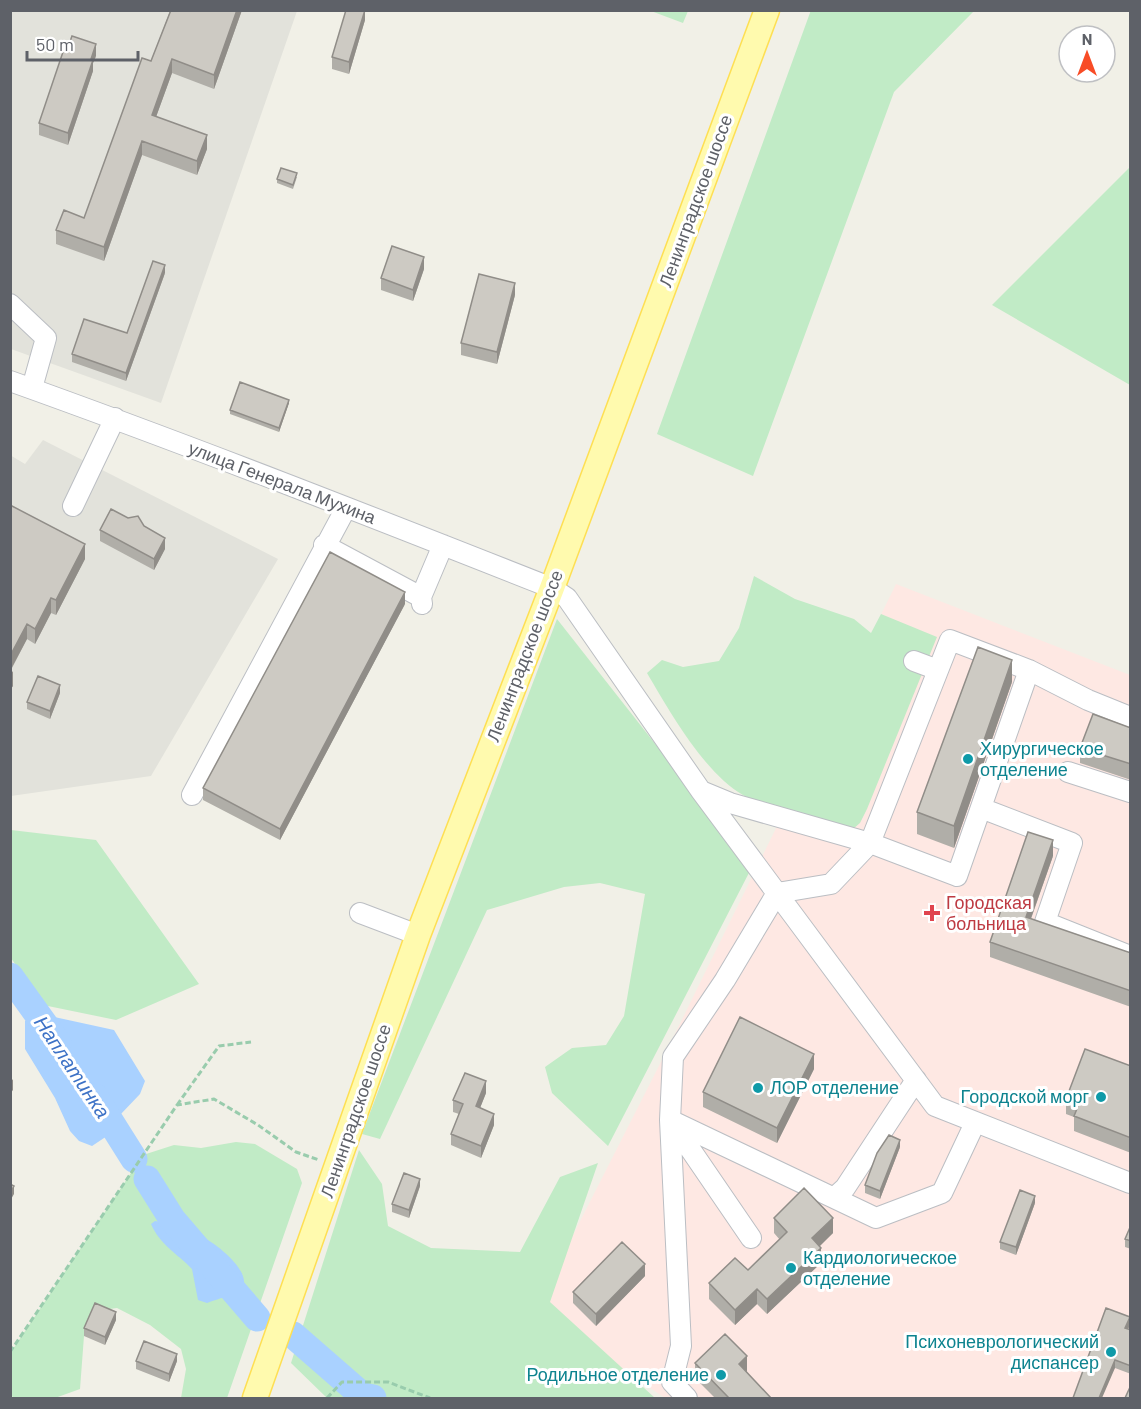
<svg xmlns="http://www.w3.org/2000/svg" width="1141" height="1409" font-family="Barlow,sans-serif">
<rect width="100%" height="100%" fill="#f1f0e7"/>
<path fill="#e2e2db" d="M 10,11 L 297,11 L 161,403 L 11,349 Z
M 43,440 L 278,559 L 151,776 L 11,796 L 10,455 L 25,464 Z"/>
<path fill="#fee8e3" d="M 896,584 L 1130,675 L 1130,1398 L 665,1398 L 535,1310 L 666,1052 Z"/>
<path fill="#c1ebc6" d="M 811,10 L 974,11 L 894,92 L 753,476 L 657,434 Z
M 651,11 L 688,11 L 683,23 Z
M 1130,167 L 1130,385 L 992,305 Z
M 754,576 L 795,599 L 854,619 L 871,633 L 881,614 L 937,637 L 867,809 L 860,823 L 853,829 C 816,820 777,814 743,795 C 704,773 669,710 647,673 L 662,660 L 683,667 L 719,661 L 739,628 Z
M 557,619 L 752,867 L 608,1146 L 552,1093 L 545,1067 L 572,1048 L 606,1045 L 624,1016 L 645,894 L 600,883 L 564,887 L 487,910 L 380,1139 L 362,1134 Z
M 11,830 L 96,840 L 199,984 L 116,1020 L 43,1005 L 11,958 Z
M 236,1142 L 255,1144 L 297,1169 L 302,1183 L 227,1398 L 181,1398 L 186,1369 L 181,1349 L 150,1325 L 117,1308 L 95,1311 L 84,1336 L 80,1389 L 55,1398 L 15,1398 L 11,1396 L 11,1352 L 143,1155 L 174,1145 L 201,1148 Z
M 359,1150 L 382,1184 L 388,1226 L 431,1248 L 520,1252 L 560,1177 L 598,1163 L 550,1302 L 655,1398 L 327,1398 L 291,1363 Z"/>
<path fill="#a9d1ff" d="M 36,1013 L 114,1030 L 145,1081 L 140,1094 L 120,1115 L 110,1134 L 92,1146 L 79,1141 L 70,1131 L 55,1098 L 25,1049 L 25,1021 Z
M 155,1221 C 171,1223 190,1231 204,1238 C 217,1244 255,1274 241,1290 C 238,1294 214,1300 207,1303 L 198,1300 L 192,1269 C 178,1254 160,1245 151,1224 Z"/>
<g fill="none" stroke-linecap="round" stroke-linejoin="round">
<path stroke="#a9d1ff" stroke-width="27" d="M 10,976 L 58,1043
M 95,1097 L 134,1159
M 147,1179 L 172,1219 L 257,1318
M 293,1335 L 363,1396 L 373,1398"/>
<g stroke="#bbbec3" stroke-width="22">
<path id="minor" d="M 10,304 L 46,338 L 32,388
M 10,381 C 192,446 372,517 552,588 L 567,598 L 701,791 L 935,1106 L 1130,1183
M 73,506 L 115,418
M 324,545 L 421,597
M 422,604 L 421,597 L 443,545
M 914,661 L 938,670
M 1029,670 L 957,876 L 870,843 L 950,640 L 1029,670 L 1088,700 L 1130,717
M 1068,772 L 1130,792
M 192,795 L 346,508
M 981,808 L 1072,843 L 1045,922 L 1130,956
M 360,913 L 418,935
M 670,1120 L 876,1218 L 942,1193 L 975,1123
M 671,1121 L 751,1238
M 834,1198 L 845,1188 L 916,1080
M 687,1398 L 672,1382 L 681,1346 L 670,1120 L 673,1057 L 725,980 L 777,893 L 831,884 L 870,843 L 730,803 L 701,791"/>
</g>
<g stroke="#fedf53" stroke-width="27">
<path id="major" d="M 255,1398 L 418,935 L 552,588 L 767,10"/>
</g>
<path stroke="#99ccad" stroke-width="3" stroke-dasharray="6 3" stroke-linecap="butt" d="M 177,1105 L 219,1046 L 251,1042
M 10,1352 L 177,1105 L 214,1099 L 258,1125 L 296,1152 L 319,1160
M 327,1398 L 342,1382 L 388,1382 L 430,1398"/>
<use href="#minor" stroke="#fff" stroke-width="20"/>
<use href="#major" stroke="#fffaae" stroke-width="24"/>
</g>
<path fill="#b0aea8" d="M 169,10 L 242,10 L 214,89 L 172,73 L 156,117 L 207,149 L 197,175 L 142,155 L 104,261 L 56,244 L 56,230 L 84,218 L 151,61 L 170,11 Z
M 365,10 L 365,20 L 349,74 L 332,69 L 332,57 Z
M 96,56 L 93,63 L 93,71 L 68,145 L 39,135 L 39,123 Z
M 297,177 L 293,189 L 277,183 L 277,179 Z
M 424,269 L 413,301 L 381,290 L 381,278 Z
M 165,273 L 126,381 L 72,362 L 72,354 L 127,333 Z
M 515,295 L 497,364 L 461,355 L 461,343 Z
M 289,403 L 279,432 L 230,414 L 230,410 Z
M 10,505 L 85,559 L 56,615 L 51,613 L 35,644 L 27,639 L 11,670 L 13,686 L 10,690 Z
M 128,518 L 144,526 L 165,549 L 154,570 L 100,541 L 100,530 Z
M 405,604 L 280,840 L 203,800 L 203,788 Z
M 1012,682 L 954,848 L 917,834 L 917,812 Z
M 60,693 L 50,719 L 27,709 L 27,702 Z
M 1131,728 L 1131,780 L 1080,763 L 1080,748 Z
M 1053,856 L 1031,919 L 1131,953 L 1131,1007 L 990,957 L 990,942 Z
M 1131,1066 L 1131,1153 L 1074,1131 L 1074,1117 L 1066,1114 L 1066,1099 Z
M 814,1069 L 777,1143 L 703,1107 L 703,1092 Z
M 486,1093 L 480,1108 L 494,1125 L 481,1158 L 451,1145 L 451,1134 L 459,1114 L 453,1112 L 453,1100 Z
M 900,1147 L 880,1199 L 865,1193 L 865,1185 Z
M 420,1186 L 409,1218 L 392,1212 L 392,1204 Z
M 1035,1203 L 1016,1255 L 1000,1249 L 1000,1242 Z
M 774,1218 L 833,1233 L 819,1246 L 821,1263 L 767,1314 L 757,1304 L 735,1325 L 709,1299 L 709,1283 L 748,1270 L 780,1240 L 774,1233 Z
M 1131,1225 L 1131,1249 L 1125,1247 L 1125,1239 Z
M 645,1276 L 596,1326 L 573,1303 L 573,1292 Z
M 116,1320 L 105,1345 L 84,1336 L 84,1328 Z
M 1130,1325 L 1128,1329 L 1131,1330 L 1131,1374 L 1115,1368 L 1073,1398 Z
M 136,1361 L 177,1361 L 169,1382 L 136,1369 Z
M 695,1363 L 747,1372 L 746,1372 L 771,1398 L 715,1398 L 695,1378 Z"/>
<path fill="#908d88" d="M 237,10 L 242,10 L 214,89 L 214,75 Z
M 365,10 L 365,20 L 349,74 L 349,62 Z
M 96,44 L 96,56 L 93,63 L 93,71 L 68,145 L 68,133 Z
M 172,59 L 172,73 L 152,128 L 152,115 Z
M 207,135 L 207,149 L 197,175 L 197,161 Z
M 142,141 L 142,155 L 104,261 L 104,247 Z
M 424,257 L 424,269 L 413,301 L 413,290 Z
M 165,265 L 165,273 L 126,381 L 126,373 Z
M 515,283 L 515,295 L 497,364 L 497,352 Z
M 289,400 L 289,403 L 279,432 L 279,428 Z
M 165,538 L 165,549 L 154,570 L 154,559 Z
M 85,544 L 85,559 L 56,615 L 56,600 Z
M 405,592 L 405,604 L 280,840 L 280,829 Z
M 51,598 L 51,613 L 35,644 L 35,629 Z
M 27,624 L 27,639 L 10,671 L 10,656 Z
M 1012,660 L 1012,682 L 954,848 L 954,826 Z
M 13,671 L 13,686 L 10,690 L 10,675 Z
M 60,685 L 60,693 L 50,719 L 50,711 Z
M 1053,840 L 1053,856 L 1026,932 L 1026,917 Z
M 814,1054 L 814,1069 L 777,1143 L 777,1128 Z
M 13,1079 L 13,1090 L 10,1094 L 10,1083 Z
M 486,1081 L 486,1093 L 476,1118 L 476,1106 Z
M 494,1114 L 494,1125 L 481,1158 L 481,1146 Z
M 900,1140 L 900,1147 L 880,1199 L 880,1191 Z
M 420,1179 L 420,1186 L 409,1218 L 409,1210 Z
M 14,1186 L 14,1194 L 10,1201 L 10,1193 Z
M 1035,1196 L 1035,1203 L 1016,1255 L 1016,1247 Z
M 833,1218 L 833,1233 L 812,1254 L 812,1238 Z
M 821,1248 L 821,1263 L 767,1314 L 767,1299 Z
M 645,1264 L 645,1276 L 596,1326 L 596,1314 Z
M 757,1289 L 757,1304 L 735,1325 L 735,1310 Z
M 116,1312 L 116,1320 L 105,1345 L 105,1337 Z
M 1130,1317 L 1130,1325 L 1125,1336 L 1125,1328 Z
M 177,1354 L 177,1361 L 169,1382 L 169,1374 Z
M 747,1356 L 747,1372 L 739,1380 L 739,1364 Z
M 1115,1360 L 1115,1368 L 1102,1398 L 1099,1398 Z"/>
<path fill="#cdcac3" stroke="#908d88" stroke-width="1.5" d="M 171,10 L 237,10 L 214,75 L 172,59 L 152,115 L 207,135 L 197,161 L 142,141 L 104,247 L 56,230 L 64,210 L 84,218 L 142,58 L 151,61 Z
M 346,10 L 365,10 L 349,62 L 332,57 Z
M 72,36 L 96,44 L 91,59 L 93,60 L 68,133 L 39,123 L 65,46 L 68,47 Z
M 281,168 L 297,173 L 293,185 L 277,179 Z
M 392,246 L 424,257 L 413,290 L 381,278 Z
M 153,261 L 165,265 L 126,373 L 72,354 L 84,319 L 127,333 Z
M 479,274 L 515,283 L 497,352 L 461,343 Z
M 240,382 L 289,400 L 279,428 L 230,410 Z
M 10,505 L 85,544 L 56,600 L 51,598 L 35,629 L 27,624 L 10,656 Z
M 111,509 L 128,518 L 138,516 L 144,526 L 165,538 L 154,559 L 100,530 Z
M 330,552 L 405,592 L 280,829 L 203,788 Z
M 978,647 L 1012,660 L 954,826 L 917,812 Z
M 38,676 L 60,685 L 50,711 L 27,702 Z
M 1093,714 L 1131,728 L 1131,764 L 1080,748 Z
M 1028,832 L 1053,840 L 1026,917 L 1131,953 L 1131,991 L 990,942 Z
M 740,1017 L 814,1054 L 777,1128 L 703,1092 Z
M 1085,1049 L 1131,1066 L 1131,1138 L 1074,1116 L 1079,1104 L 1066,1099 Z
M 465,1073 L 486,1081 L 476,1106 L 494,1114 L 481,1146 L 451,1134 L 463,1104 L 453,1100 Z
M 889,1135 L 900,1140 L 880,1191 L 865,1185 L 877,1153 Z
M 404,1173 L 420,1179 L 409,1210 L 392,1204 Z
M 10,1184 L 14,1186 L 10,1193 Z
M 804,1188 L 833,1218 L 812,1238 L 821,1248 L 767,1299 L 757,1289 L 735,1310 L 709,1283 L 735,1258 L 748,1270 L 787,1232 L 774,1218 Z
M 1020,1190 L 1035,1196 L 1016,1247 L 1000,1242 Z
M 1131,1225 L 1131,1241 L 1125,1239 Z
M 622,1242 L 645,1264 L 596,1314 L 573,1292 Z
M 95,1303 L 116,1312 L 105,1337 L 84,1328 Z
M 1106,1308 L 1130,1317 L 1125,1328 L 1131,1330 L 1131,1366 L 1115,1360 L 1099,1398 L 1073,1398 Z
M 725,1334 L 747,1356 L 739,1364 L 771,1398 L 729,1398 L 695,1363 Z
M 144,1341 L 177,1354 L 169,1374 L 136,1361 Z
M 1131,1385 L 1131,1398 L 1125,1398 Z"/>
<g fill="#0f9aa8" stroke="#fff" stroke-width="2">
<circle cx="968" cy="759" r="6"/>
<circle cx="758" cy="1088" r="6"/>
<circle cx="1101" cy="1097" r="6"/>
<circle cx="791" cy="1268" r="6"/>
<circle cx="1111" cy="1352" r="6"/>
<circle cx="721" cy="1375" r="6"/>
</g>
<path fill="#e0444e" stroke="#fff" stroke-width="2" d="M929 904h6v6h6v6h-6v6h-6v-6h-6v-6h6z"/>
<g text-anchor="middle" stroke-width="6" stroke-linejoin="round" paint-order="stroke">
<g font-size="18" fill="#5e6168" stroke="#fff">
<text transform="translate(696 201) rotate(-70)" y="6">Ленинградское шоссе</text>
<text transform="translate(282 483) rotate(21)" y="6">улица Генерала Мухина</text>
<text transform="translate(525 656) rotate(-69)" y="6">Ленинградское шоссе</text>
<text transform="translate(356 1111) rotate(-71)" y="6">Ленинградское шоссе</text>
</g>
<g font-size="18" fill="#0d838f" stroke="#fff" text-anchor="start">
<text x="980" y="755">Хирургическое<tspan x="980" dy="21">отделение</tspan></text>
<text x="770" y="1094">ЛОР отделение</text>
<text x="1089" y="1103" text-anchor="end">Городской морг</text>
<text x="803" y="1264">Кардиологическое<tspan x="803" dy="21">отделение</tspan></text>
<text x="1099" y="1348" text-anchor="end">Психоневрологический<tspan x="1099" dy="21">диспансер</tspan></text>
<text x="709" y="1381" text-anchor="end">Родильное отделение</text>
</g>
<g font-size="18" fill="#be3a42" stroke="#fff" text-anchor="start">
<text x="946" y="909">Городская<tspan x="946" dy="21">больница</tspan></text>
</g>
<g font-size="20" font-style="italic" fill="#3d72c6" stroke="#fff">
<text transform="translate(72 1067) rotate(56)" y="7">Наплатинка</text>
</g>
</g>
<rect width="1141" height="1409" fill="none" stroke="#5e6168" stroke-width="24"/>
<g transform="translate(1087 54)"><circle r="28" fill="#ffffff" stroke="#bfc0c3" stroke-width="1.5"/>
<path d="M0-4.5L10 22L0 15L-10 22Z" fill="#f84c26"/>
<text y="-9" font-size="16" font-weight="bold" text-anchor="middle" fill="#5e6168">N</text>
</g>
<path d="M27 51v9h111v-9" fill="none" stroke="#5e6168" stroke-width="3"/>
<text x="36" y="51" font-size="18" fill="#5e6168" stroke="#ffffff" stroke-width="4.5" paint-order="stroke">50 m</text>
</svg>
